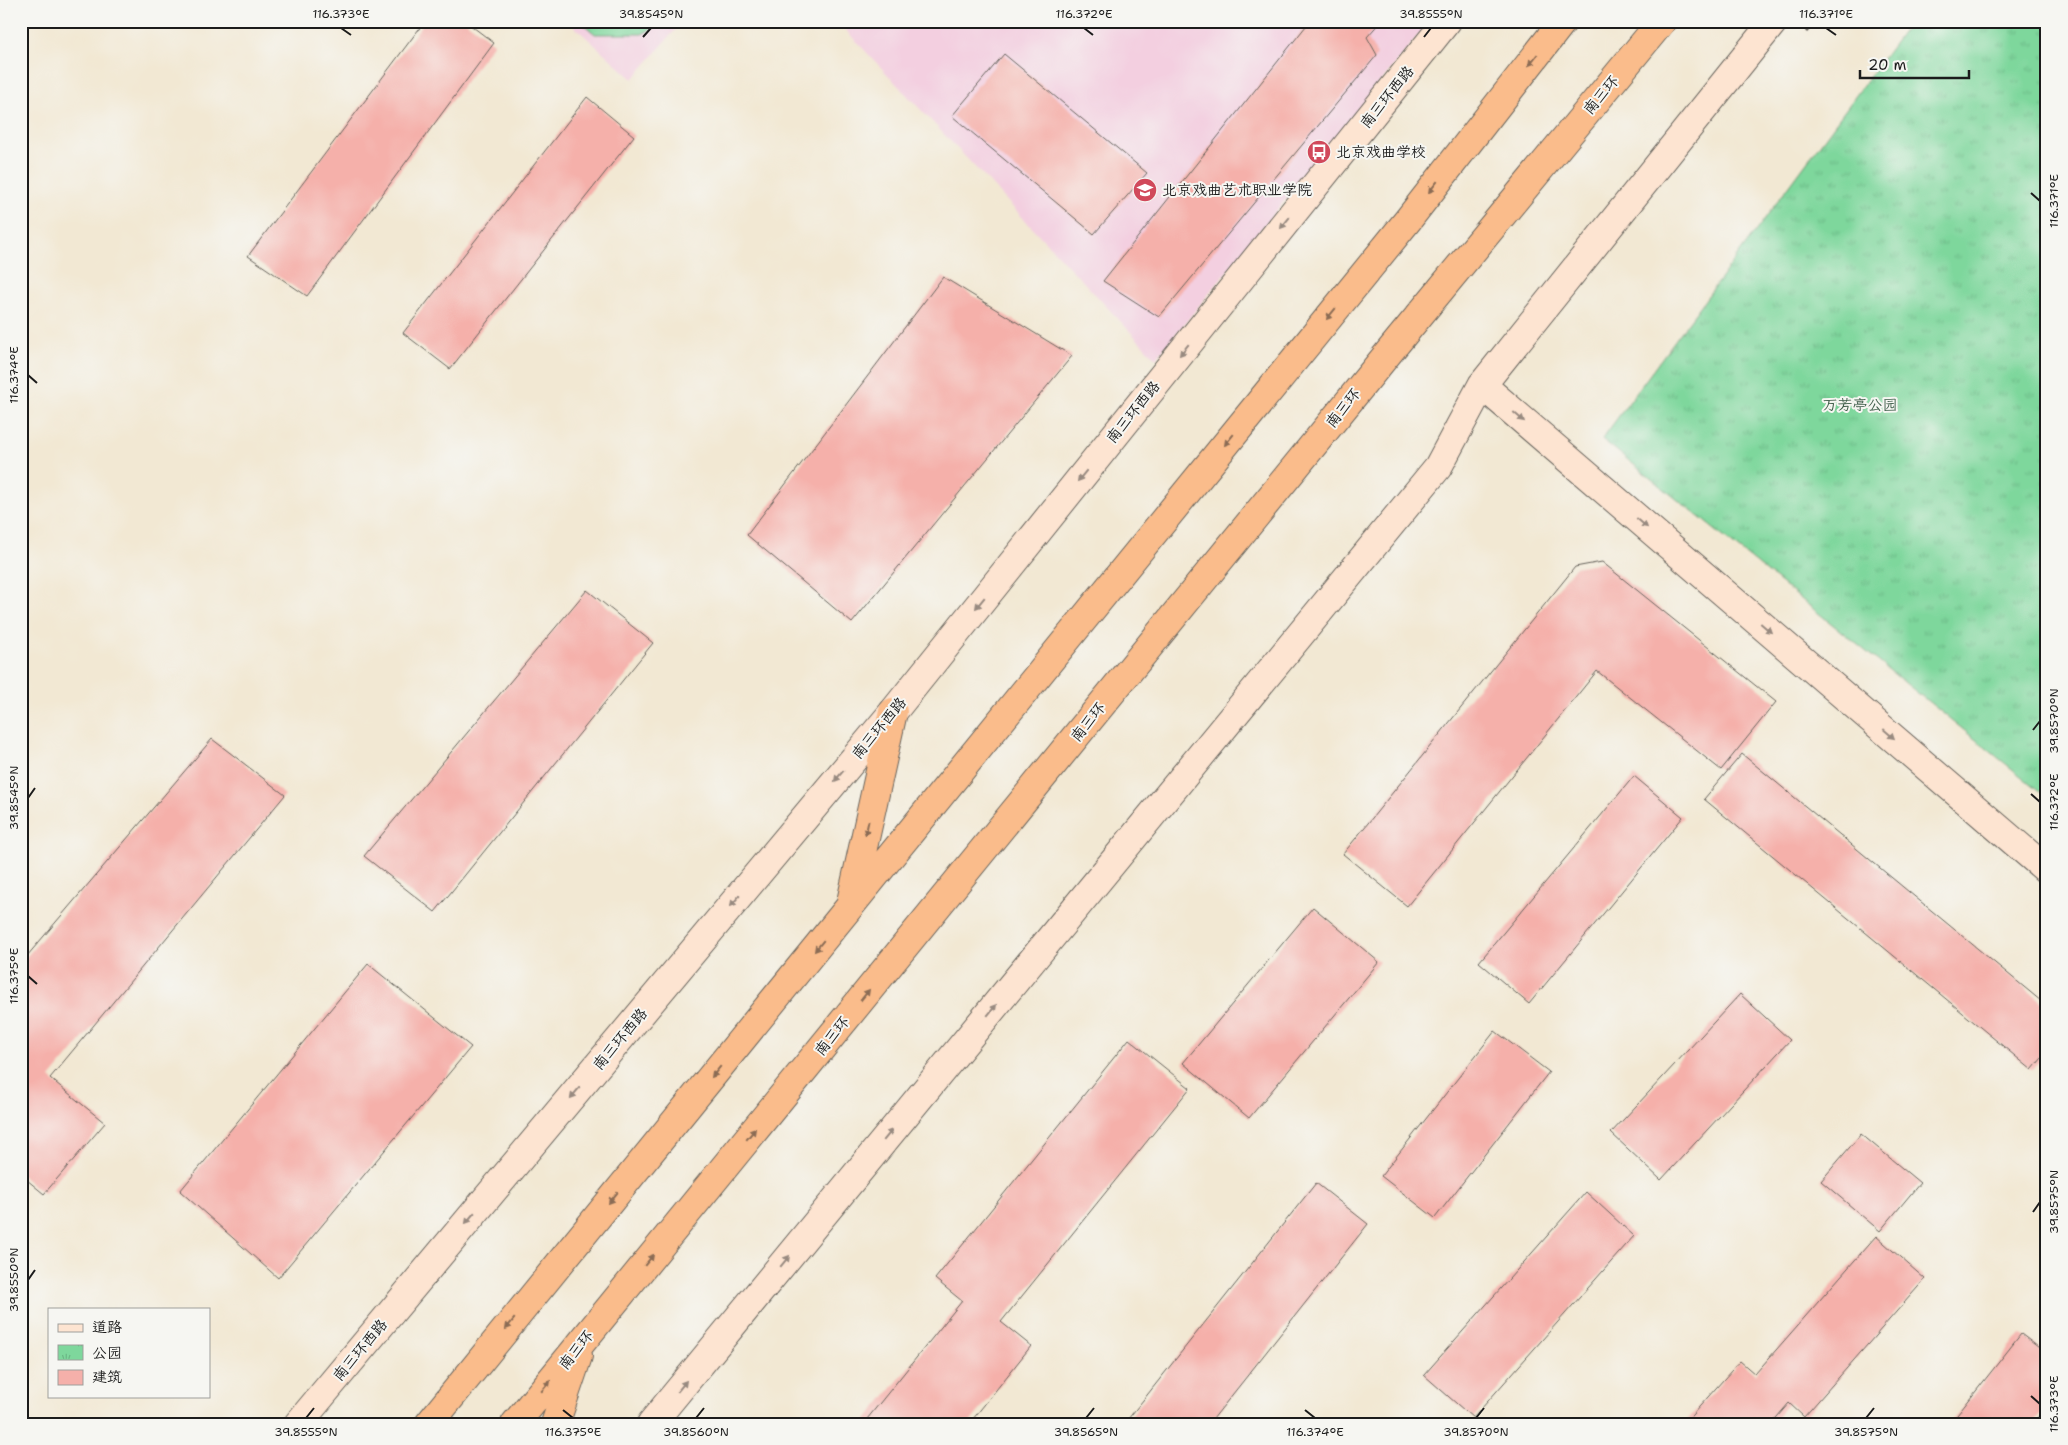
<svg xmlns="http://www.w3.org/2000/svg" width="2068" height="1445" font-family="'Shantell Sans','LXGW WenKai TC',sans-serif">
<defs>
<pattern id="park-tufts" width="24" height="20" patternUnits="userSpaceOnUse" patternTransform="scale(1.25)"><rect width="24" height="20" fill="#7ed79c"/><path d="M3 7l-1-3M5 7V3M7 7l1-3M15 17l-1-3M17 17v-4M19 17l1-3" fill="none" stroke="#6cb886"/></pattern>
</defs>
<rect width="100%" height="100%" fill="#f6f6f2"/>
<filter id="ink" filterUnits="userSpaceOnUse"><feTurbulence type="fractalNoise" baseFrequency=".02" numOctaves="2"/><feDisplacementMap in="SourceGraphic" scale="10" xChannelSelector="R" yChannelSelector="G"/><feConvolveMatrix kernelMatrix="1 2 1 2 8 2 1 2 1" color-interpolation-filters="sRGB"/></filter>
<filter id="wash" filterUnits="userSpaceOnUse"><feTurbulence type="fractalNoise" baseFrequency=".0096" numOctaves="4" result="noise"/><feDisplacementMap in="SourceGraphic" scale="20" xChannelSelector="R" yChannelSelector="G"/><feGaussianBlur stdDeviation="1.12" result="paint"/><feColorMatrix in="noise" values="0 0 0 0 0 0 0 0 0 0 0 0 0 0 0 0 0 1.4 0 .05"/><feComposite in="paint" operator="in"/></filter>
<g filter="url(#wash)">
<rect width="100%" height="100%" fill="#f2e8d3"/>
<path fill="#f3cfe0" d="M 568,21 L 683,21 L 633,79 Z
M 837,21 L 1430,21 L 1156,359 Z"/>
<path fill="#7ed79c" stroke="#4d7a5c" d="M 580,21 L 668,21 L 642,34 L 595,34 Z"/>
<path fill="url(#park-tufts)" stroke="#4d7a5c" d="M 1911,21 L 2047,21 L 2047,797 L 1602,439 Z"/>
<g id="blocks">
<path fill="#f5b0aa" d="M 425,21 L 465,21 L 494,43 L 307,296 L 248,256 Z
M 1310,21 L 1381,21 L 1367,37 L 1377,55 L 1159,317 L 1103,281 Z
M 1004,54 L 1147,173 L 1094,234 L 952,116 Z
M 587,97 L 634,136 L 450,369 L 403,333 Z
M 943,277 L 1072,356 L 852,623 L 747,535 Z
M 1602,562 L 1776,702 L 1721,770 L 1597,671 L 1407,906 L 1343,854 L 1575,567 Z
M 587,590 L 653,643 L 435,912 L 364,856 Z
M 212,739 L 285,795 L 50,1078 L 105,1123 L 44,1194 L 21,1175 L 21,963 Z
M 1742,754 L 2047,1006 L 2047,1052 L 2032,1070 L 1704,799 Z
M 1634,776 L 1683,817 L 1529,1004 L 1479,962 Z
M 1313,907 L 1379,962 L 1249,1118 L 1183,1063 Z
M 368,964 L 471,1047 L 278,1278 L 180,1191 Z
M 1740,994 L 1790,1040 L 1661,1180 L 1611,1133 Z
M 1495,1031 L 1549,1072 L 1435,1218 L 1381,1176 Z
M 1129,1039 L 1190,1088 L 1001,1322 L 1031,1346 L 969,1424 L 863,1424 L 962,1301 L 935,1279 Z
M 1861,1134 L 1920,1183 L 1880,1231 L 1821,1181 Z
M 1316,1183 L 1368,1224 L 1209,1424 L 1124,1424 Z
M 1586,1192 L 1634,1236 L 1473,1418 L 1424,1375 Z
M 1876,1236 L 1925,1279 L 1804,1417 L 1789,1403 L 1771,1424 L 1684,1424 L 1740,1361 L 1755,1374 Z
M 2021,1334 L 2047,1354 L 2047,1406 L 2032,1424 L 1950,1424 Z"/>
</g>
</g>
<g filter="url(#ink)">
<use href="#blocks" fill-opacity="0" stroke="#67635c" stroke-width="1"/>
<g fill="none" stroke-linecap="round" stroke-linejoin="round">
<g stroke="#67635c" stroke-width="30">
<path id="secondary" d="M 1482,385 L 2047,870
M 298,1424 L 893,712 L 1447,21
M 651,1424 L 1438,467 L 1482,385 L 1774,21"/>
</g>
<g stroke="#67635c" stroke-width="30">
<path id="highway" d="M 851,902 L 893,712
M 429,1424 L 1408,220 L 1563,21
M 515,1424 L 1394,346 L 1662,21
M 555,1424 L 578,1356"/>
</g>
<path stroke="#67635c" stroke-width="3" stroke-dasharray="4 4" stroke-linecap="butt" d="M 1806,32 L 1816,21"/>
<use href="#secondary" stroke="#fde4d1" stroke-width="28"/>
<use href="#highway" stroke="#fabc8b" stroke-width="28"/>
</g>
<defs><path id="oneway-solid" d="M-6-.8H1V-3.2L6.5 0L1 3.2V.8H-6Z" transform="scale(1.25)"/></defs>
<g fill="#8b6c54">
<use href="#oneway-solid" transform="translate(1533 60) rotate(128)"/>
<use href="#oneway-solid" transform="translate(1433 187) rotate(128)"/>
<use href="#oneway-solid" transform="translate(1331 314) rotate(129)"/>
<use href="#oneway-solid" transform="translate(1229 440) rotate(129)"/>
<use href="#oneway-solid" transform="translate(867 828) rotate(102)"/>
<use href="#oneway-solid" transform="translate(819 946) rotate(129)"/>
<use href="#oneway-solid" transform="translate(865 995) rotate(-51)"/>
<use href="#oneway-solid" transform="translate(716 1072) rotate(129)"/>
<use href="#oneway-solid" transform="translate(751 1134) rotate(-51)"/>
<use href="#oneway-solid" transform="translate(613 1198) rotate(129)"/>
<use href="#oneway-solid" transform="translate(649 1260) rotate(-51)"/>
<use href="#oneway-solid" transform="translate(510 1324) rotate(129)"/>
<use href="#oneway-solid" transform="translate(546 1386) rotate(-50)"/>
</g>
<g fill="#988a80">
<use href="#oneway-solid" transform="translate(1285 223) rotate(129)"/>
<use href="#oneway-solid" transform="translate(1184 350) rotate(129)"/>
<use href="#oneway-solid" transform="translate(1519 417) rotate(41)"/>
<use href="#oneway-solid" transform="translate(1082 476) rotate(129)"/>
<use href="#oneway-solid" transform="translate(1642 523) rotate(41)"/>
<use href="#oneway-solid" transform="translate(980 603) rotate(129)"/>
<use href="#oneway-solid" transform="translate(1766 628) rotate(41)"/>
<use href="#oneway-solid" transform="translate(1889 734) rotate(41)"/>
<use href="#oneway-solid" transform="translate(839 776) rotate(130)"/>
<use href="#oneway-solid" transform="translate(735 901) rotate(130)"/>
<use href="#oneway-solid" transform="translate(992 1010) rotate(-51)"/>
<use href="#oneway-solid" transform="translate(575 1093) rotate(130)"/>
<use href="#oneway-solid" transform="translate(888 1135) rotate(-51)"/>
<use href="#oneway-solid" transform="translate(470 1218) rotate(130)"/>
<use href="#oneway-solid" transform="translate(785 1261) rotate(-51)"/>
<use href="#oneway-solid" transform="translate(682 1386) rotate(-51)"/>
</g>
</g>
<path fill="none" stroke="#1c1c1c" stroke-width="2" d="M 341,28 L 351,35M 1084,28 L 1093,35M 1826,28 L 1836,35M 643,37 L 651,28M 1424,37 L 1431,28M 2031,193 L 2040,201M 28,375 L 37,383M 2033,730 L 2040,721M 2031,794 L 2040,802M 28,798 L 35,788M 28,976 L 37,984M 2033,1212 L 2040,1202M 28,1280 L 35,1270M 2031,1396 L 2040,1404M 563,1410 L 573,1418M 1305,1410 L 1315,1418M 306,1418 L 314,1408M 696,1418 L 704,1408M 1086,1418 L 1094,1408M 1476,1418 L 1484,1408M 1866,1418 L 1874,1408"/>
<defs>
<g id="bus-disc" transform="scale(1.25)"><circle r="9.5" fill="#d1495b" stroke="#f6f6f2"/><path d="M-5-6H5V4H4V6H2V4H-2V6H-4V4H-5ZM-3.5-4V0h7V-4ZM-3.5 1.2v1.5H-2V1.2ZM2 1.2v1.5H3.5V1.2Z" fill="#fff"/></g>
<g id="university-disc" transform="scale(1.25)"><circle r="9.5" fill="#d1495b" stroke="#f6f6f2"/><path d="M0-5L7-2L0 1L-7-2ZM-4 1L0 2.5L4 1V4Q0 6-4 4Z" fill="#fff"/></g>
</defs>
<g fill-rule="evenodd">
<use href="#bus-disc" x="1319" y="152"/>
<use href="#university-disc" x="1145" y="190"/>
</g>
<g text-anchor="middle" stroke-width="4" stroke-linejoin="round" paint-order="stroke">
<g font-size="15" fill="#1c1c1c" stroke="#f6f6f2">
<text transform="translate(1601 95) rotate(-50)" y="5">南三环</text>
<text transform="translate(1387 97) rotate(-51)" y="5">南三环西路</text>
<text transform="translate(1343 408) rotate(-51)" y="5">南三环</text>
<text transform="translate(1133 412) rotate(-51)" y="5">南三环西路</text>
<text transform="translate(1088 722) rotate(-51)" y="5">南三环</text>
<text transform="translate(879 728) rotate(-50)" y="5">南三环西路</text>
<text transform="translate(832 1036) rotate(-51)" y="5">南三环</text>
<text transform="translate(620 1039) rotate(-50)" y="5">南三环西路</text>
<text transform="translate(360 1350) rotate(-50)" y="5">南三环西路</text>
<text transform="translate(576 1350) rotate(-51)" y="5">南三环</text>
</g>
<g font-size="15" fill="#1c1c1c" stroke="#f6f6f2" text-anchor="start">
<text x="1336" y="157">北京戏曲学校</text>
<text x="1162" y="195">北京戏曲艺术职业学院</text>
</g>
<g font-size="15" fill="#3e5d49" stroke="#f6f6f2">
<text x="1860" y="410">万芳亭公园</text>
</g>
</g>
<rect width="2068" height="1445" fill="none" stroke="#f6f6f2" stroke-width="55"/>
<rect x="48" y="1308" width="162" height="90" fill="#f6f6f2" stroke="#9f9f9c"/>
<rect x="58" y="1324" width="25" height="8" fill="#fde4d1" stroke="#9f9f9c"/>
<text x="92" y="1332" font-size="15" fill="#1c1c1c">道路</text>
<rect x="58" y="1345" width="25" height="15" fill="url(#park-tufts)" stroke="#9f9f9c"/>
<text x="92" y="1358" font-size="15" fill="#1c1c1c">公园</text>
<rect x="58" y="1370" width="25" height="15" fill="#f5b0aa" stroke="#9f9f9c"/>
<text x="92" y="1382" font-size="15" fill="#1c1c1c">建筑</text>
<path d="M1860 70v8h109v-8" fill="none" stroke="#1c1c1c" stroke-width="2.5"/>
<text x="1868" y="70" font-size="15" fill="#1c1c1c" stroke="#f6f6f2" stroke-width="4" paint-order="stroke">20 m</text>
<rect x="28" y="28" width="2012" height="1390" fill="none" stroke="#1c1c1c" stroke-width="2"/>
<g font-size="12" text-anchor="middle" fill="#1c1c1c">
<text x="341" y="18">116.373°E</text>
<text x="651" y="18">39.8545°N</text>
<text x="1084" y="18">116.372°E</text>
<text x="1431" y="18">39.8555°N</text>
<text x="1826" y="18">116.371°E</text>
<text transform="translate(2054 201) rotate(-90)" y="4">116.371°E</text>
<text transform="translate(14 375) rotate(-90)" y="4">116.374°E</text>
<text transform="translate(2054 721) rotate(-90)" y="4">39.8570°N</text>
<text transform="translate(14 798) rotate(-90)" y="4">39.8545°N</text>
<text transform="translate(2054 802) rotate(-90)" y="4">116.372°E</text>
<text transform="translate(14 976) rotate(-90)" y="4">116.375°E</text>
<text transform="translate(2054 1202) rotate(-90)" y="4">39.8575°N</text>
<text transform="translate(14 1280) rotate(-90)" y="4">39.8550°N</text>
<text transform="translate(2054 1404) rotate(-90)" y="4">116.373°E</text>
<text x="306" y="1436">39.8555°N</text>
<text x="573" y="1436">116.375°E</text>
<text x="696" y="1436">39.8560°N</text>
<text x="1086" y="1436">39.8565°N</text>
<text x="1315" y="1436">116.374°E</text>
<text x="1476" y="1436">39.8570°N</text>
<text x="1866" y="1436">39.8575°N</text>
</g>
</svg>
